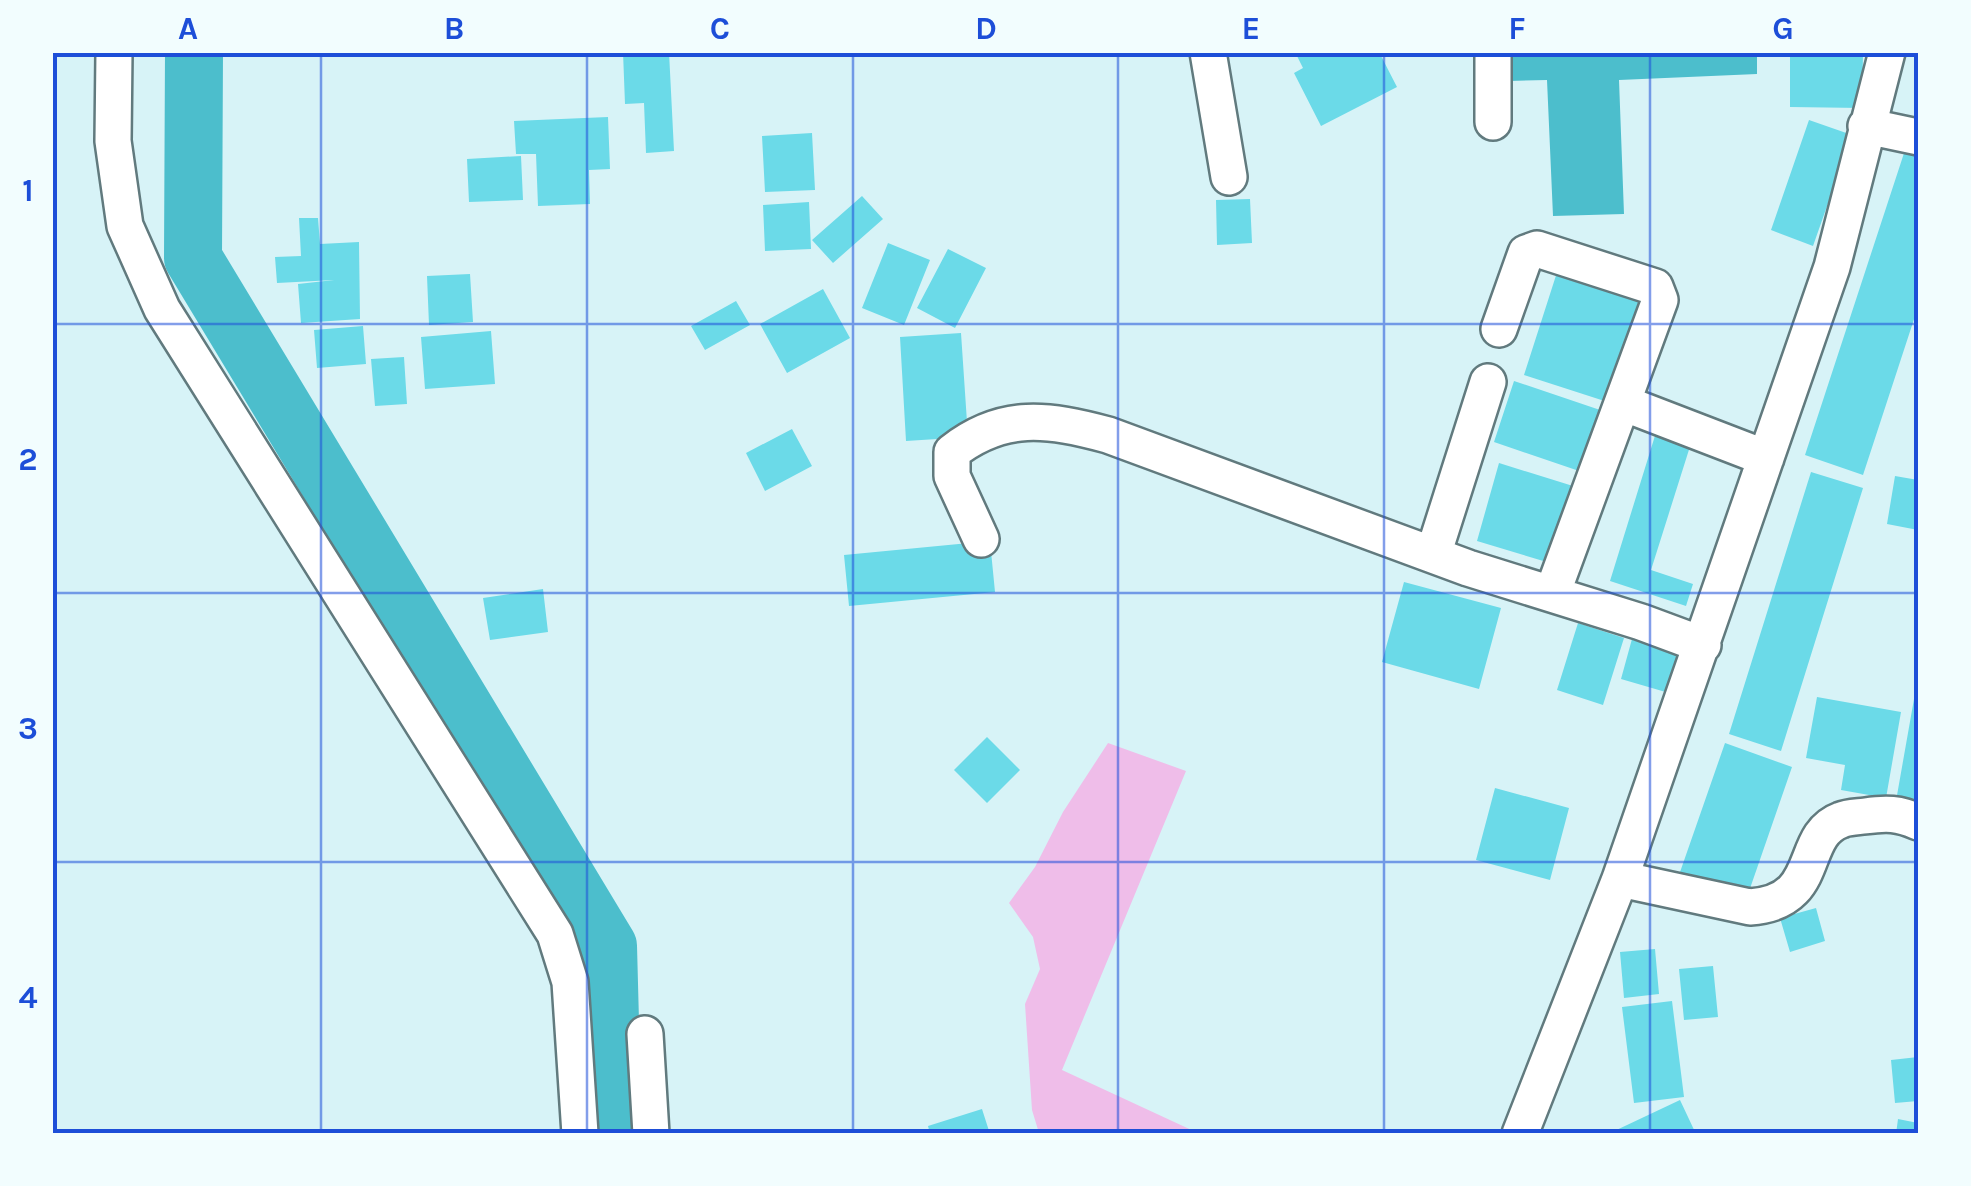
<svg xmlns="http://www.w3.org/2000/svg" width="1971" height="1186" font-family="Karla,sans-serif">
<rect width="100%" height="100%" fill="#d7f3f7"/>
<path fill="#efbde9" d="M 1108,743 L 1186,771 L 1062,1070 L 1198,1133 L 1039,1133 L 1032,1110 L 1025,1004 L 1040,969 L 1033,937 L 1009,903 L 1035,867 L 1063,812 Z"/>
<path fill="#4cbecc" d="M 1507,53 L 1757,53 L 1757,74 L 1619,80 L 1624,214 L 1553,216 L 1547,80 L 1508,81 Z"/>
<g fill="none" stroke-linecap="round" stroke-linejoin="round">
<path stroke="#4cbecc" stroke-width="58" d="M 194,52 L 193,258 L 608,946 L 613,1134"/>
</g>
<path fill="#6bdae8" d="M 623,52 L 669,52 L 674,151 L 646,153 L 644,103 L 625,104 Z
M 1295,52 L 1332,52 L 1334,56 L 1341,52 L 1379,52 L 1397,87 L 1321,126 L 1294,73 L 1303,68 Z
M 1790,52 L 1863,52 L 1862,108 L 1790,107 Z
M 608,117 L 610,169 L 589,170 L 590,204 L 538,206 L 536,154 L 516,154 L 514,121 Z
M 1809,120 L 1852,135 L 1813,246 L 1771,230 Z
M 812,133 L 815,190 L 765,192 L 762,136 Z
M 1907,144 L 1918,148 L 1918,307 L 1863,475 L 1805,455 Z
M 521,156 L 523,200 L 469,202 L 467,159 Z
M 862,196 L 883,219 L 833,263 L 812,240 Z
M 1250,199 L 1252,243 L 1217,245 L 1216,200 Z
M 809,202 L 811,249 L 765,251 L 763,205 Z
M 299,218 L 318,218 L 320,244 L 359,242 L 360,319 L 301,323 L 298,284 L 334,280 L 277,283 L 275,257 L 301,256 Z
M 888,243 L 930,260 L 904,325 L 862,308 Z
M 948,249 L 986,268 L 955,328 L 917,308 Z
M 1560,263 L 1655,293 L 1620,406 L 1524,375 Z
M 470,274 L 473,322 L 429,325 L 427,276 Z
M 823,289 L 850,338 L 787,373 L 760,324 Z
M 736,301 L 750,325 L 705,350 L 691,326 Z
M 363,326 L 366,364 L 317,368 L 314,330 Z
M 491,331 L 495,384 L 425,389 L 421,337 Z
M 961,333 L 968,437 L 906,441 L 900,337 Z
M 404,357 L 407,404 L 375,406 L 371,359 Z
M 1514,381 L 1606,412 L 1585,473 L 1494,442 Z
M 1658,426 L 1693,437 L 1651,570 L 1693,584 L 1686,606 L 1610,581 Z
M 792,429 L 812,466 L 765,491 L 746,453 Z
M 1499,463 L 1573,486 L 1550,563 L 1477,541 Z
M 1811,472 L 1863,488 L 1781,751 L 1729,734 Z
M 1895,476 L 1918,480 L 1918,530 L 1887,524 Z
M 990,541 L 995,592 L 849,606 L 844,555 Z
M 1404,582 L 1501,608 L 1479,689 L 1382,662 Z
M 543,589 L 548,632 L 490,640 L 483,598 Z
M 1578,623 L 1624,638 L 1603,705 L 1557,690 Z
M 1635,628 L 1683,643 L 1669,693 L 1621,679 Z
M 1917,682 L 1918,683 L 1918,806 L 1896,801 Z
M 1817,697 L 1901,712 L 1886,798 L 1841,790 L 1845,765 L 1806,758 Z
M 987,737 L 1020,770 L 987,803 L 954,770 Z
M 1725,743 L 1792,767 L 1746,900 L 1679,875 Z
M 1495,788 L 1569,808 L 1550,880 L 1476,860 Z
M 1816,908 L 1825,941 L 1790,952 L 1780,918 Z
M 1655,949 L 1659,994 L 1624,998 L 1620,952 Z
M 1713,966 L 1718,1017 L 1684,1020 L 1679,969 Z
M 1672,1001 L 1684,1097 L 1634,1103 L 1622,1007 Z
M 1918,1057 L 1918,1101 L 1895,1103 L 1891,1060 Z
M 1680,1100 L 1696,1134 L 1608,1134 Z
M 982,1109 L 990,1134 L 930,1134 L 928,1126 Z
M 1898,1119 L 1918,1123 L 1918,1134 L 1896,1134 Z"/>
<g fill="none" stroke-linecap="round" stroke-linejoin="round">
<g stroke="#617a7e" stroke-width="40">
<path id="street" d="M 114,52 L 113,141 L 125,226 L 162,309 L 555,934 L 570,982 L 580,1134
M 1208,52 L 1229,177
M 1493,122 L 1493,52
M 1866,126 L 1918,137
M 1499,329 L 1526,253 L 1537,249 L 1655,287 L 1660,300 L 1552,594
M 1623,403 L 1766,458
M 981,539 L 952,476 L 952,452 C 1003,412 1048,419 1108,435 L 1468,568 L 1641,622 L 1703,645
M 1433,555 L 1488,382
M 1620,879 L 1750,907 C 1824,902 1797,836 1841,820 C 1848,817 1857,817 1865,816 C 1886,813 1899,813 1918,822
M 645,1034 L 651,1134
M 1520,1134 L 1620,879 L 1832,267 L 1887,52"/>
</g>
<use href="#street" stroke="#fff" stroke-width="35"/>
</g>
<path fill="none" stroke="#1d4ed8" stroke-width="2.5" stroke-opacity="0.55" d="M 321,52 L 321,1134M 587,52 L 587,1134M 853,52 L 853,1134M 1118,52 L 1118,1134M 1384,52 L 1384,1134M 1650,52 L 1650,1134M 52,324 L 1918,324M 52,593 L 1918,593M 52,862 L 1918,862"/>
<rect width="1971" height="1186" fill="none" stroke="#f2fdfe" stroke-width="110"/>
<rect x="55" y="55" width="1861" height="1076" fill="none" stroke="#1d4ed8" stroke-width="4"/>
<g font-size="32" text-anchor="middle" font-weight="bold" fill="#1d4ed8">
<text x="188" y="39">A</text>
<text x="454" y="39">B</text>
<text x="720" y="39">C</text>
<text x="986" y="39">D</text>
<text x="1251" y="39">E</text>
<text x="1517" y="39">F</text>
<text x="1783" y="39">G</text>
<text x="28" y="201">1</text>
<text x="28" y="470">2</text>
<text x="28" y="739">3</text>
<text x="28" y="1008">4</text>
</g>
</svg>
